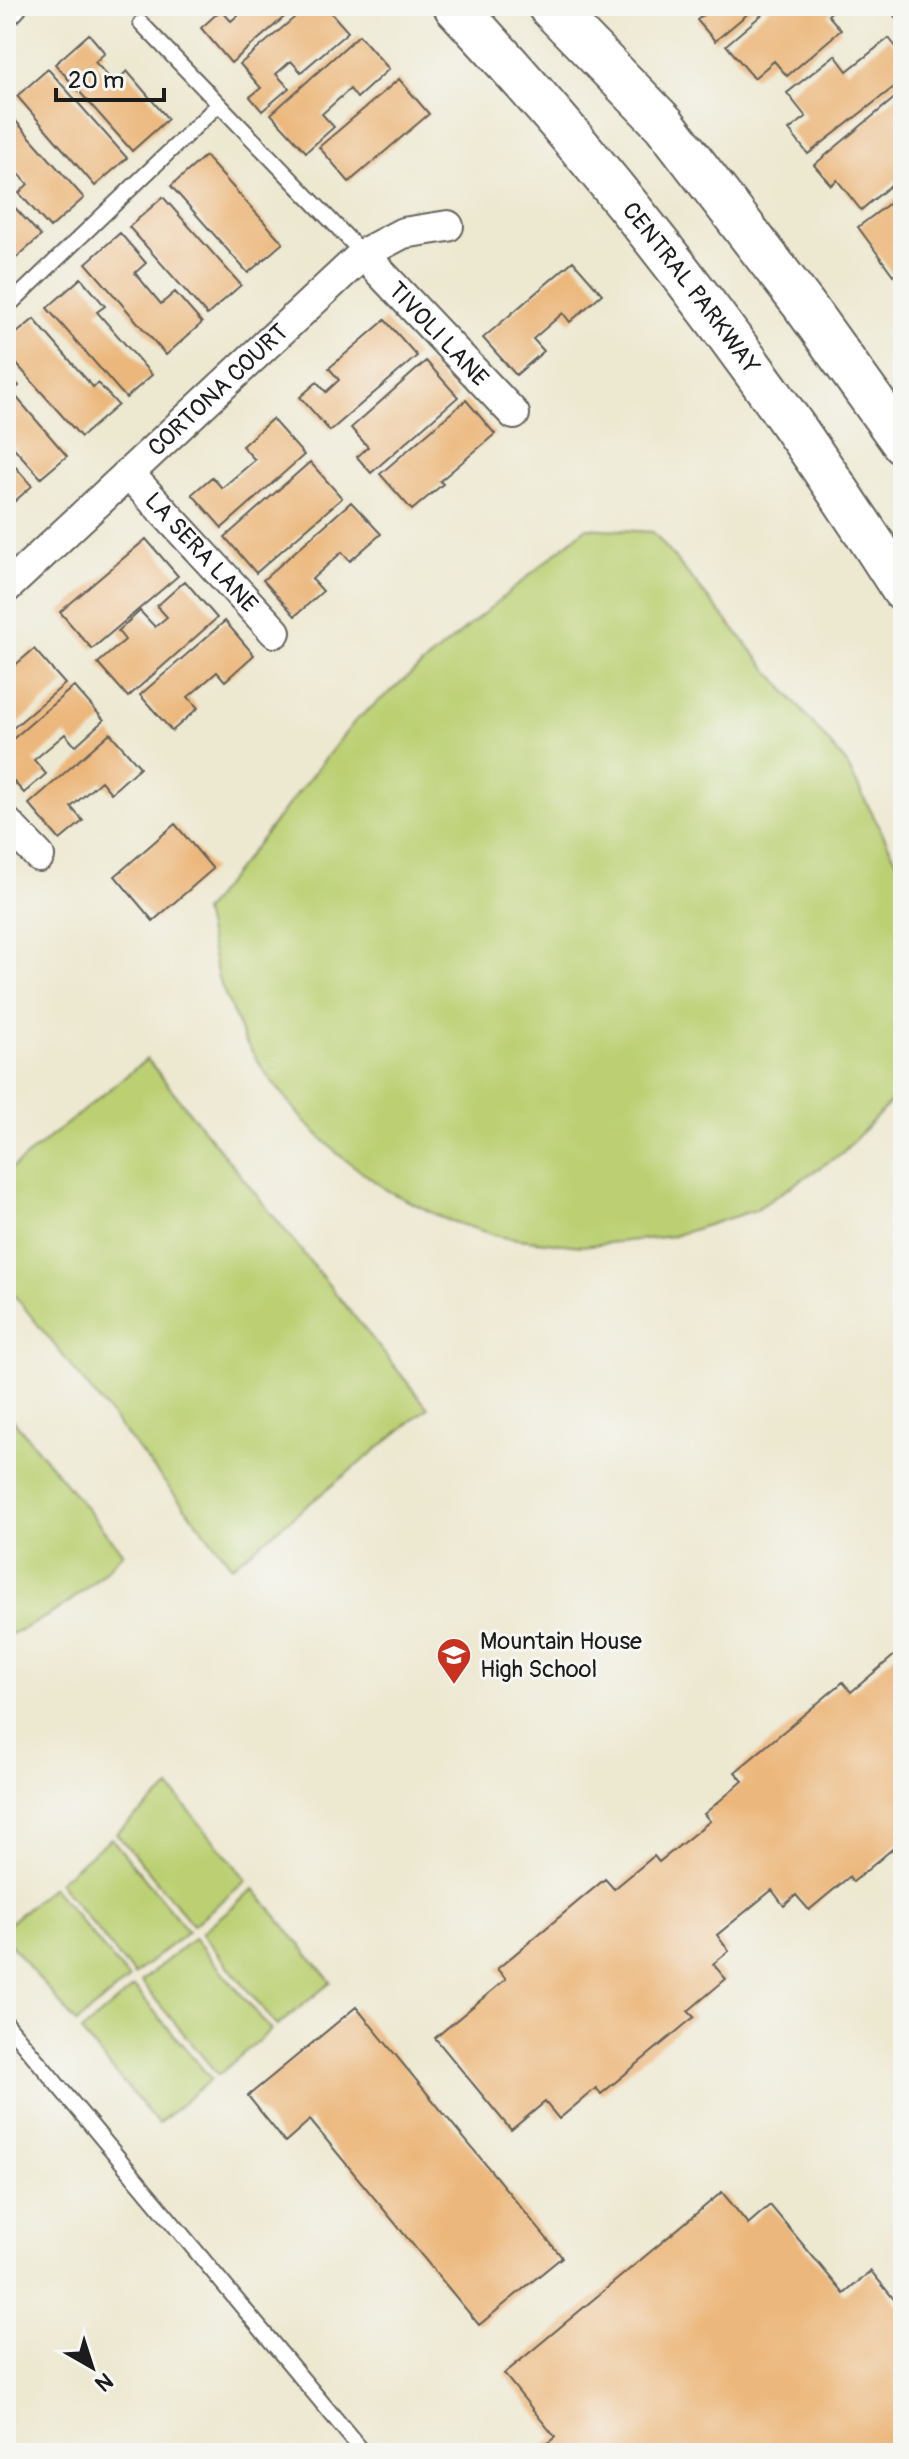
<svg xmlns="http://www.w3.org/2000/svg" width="909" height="2459" font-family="Pangolin,sans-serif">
<rect width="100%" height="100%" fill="#f6f6f2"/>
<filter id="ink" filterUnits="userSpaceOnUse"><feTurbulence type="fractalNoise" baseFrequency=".0125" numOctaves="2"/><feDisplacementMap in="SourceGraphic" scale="16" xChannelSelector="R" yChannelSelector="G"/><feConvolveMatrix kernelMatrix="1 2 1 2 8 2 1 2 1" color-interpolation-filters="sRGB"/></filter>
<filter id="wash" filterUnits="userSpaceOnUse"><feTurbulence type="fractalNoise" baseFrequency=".006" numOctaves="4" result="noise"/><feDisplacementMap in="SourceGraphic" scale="32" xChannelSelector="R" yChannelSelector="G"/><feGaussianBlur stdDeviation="1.8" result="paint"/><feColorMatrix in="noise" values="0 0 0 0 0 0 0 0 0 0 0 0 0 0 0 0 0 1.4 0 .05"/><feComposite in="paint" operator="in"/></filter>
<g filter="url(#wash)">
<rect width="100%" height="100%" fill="#ede8d0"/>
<path fill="#bcd073" stroke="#6c7648" stroke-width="2" d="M 586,528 L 653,532 L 846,763 L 903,873 L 903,1089 L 842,1153 L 755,1210 L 673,1236 L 581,1246 L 501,1237 L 445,1219 L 388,1191 L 339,1155 L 304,1121 L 266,1074 L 244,1039 L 218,978 L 203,912 L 355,721 Z
M 147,1059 L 428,1408 L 232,1566 L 6,1285 L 6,1173 Z
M 6,1411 L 123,1553 C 87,1591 55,1617 6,1636 Z
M 170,1788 L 247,1880 L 193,1925 L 116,1833 Z
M 111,1838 L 188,1931 L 134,1975 L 58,1882 Z
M 52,1887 L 129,1979 L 76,2023 L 6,1939 L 6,1926 Z
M 254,1889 L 331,1982 L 277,2026 L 201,1933 Z
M 194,1938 L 271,2030 L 218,2075 L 141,1982 Z
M 134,1987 L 211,2079 L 158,2124 L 81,2032 Z"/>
<g id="blocks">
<path fill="#ecb77b" d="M 249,6 L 297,6 L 231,63 L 201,28 L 221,10 L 231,21 Z
M 308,6 L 325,6 L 348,32 L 301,72 L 291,61 L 276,74 L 289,88 L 262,111 L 250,97 L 261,88 L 240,64 Z
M 698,6 L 757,6 L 715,41 L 697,20 L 704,14 Z
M 772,6 L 838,6 L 828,15 L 841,30 L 787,76 L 774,61 L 754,78 L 726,45 Z
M 89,34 L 105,53 L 95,62 L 114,83 L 127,71 L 168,119 L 132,151 L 55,64 Z
M 359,35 L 389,69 L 357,98 L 350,89 L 322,114 L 334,127 L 306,152 L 271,114 Z
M 889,38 L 903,56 L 903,80 L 808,154 L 789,130 L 806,117 L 787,93 L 835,55 L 847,71 Z
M 48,69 L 127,158 L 95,186 L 17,96 Z
M 399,79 L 429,114 L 349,182 L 319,147 Z
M 903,91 L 903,175 L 861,210 L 837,180 L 831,185 L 814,165 Z
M 6,110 L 84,198 L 50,228 L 19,193 L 28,184 L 6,160 Z
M 205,156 L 283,243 L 248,273 L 171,186 Z
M 903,193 L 903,267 L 893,275 L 858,227 Z
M 163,197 L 241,285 L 207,315 L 129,227 Z
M 6,198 L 41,236 L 6,267 Z
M 120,233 L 146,263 L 135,273 L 161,304 L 175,292 L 202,323 L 166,355 L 86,263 Z
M 573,261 L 602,294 L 570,322 L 563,313 L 533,339 L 544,351 L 516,375 L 483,338 Z
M 81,278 L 105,306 L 97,312 L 152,375 L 126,398 L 47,308 Z
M 34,319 L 93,387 L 98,383 L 118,405 L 81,437 L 6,352 L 6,342 Z
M 385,320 L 417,356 L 330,431 L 300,397 L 317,382 L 326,392 L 339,380 L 329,368 Z
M 426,361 L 458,397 L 371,473 L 357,457 L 368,447 L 351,428 Z
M 6,371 L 19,386 L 12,392 L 67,456 L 41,478 L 6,439 Z
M 466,400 L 495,434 L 440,481 L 443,484 L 412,510 L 380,474 Z
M 272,419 L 304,455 L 222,528 L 192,494 L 212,477 L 222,488 L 255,460 L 242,446 Z
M 6,456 L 32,486 L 6,509 Z
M 310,462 L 342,498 L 256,573 L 225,537 Z
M 351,502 L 381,534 L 350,561 L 342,552 L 312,579 L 323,591 L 295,616 L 263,580 Z
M 146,539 L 178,576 L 92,649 L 60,612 Z
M 185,581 L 217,618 L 128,697 L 98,663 L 125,640 L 118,631 L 140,611 L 155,627 L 167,617 L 157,606 Z
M 225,621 L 254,655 L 225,681 L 217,672 L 188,697 L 198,708 L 172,731 L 140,695 Z
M 34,649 L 65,684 L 6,734 L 6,673 Z
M 74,686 L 104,720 L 75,746 L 65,734 L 34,760 L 46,774 L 24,793 L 6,773 L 6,745 Z
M 110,733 L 140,767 L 111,793 L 101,781 L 71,807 L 83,821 L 60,840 L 29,804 Z
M 175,824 L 213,869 L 153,921 L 115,876 Z
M 903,1648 L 903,1840 L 853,1882 L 849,1877 L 809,1910 L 796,1895 L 784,1906 L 772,1890 L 717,1935 L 729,1951 L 713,1964 L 726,1979 L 688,2011 L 694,2017 L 601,2094 L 596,2088 L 559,2119 L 545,2102 L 511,2130 L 435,2038 L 506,1979 L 497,1969 L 605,1879 L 614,1889 L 654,1856 L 659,1862 L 710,1821 L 704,1814 L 743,1781 L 735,1772 L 843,1682 L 851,1692 Z
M 356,2007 L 562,2257 L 479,2325 L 310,2120 L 285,2142 L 248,2096 Z
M 722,2192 L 748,2224 L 770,2205 L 844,2294 L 871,2271 L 901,2308 L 903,2307 L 903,2453 L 536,2453 L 555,2437 L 504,2374 Z"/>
</g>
</g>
<g filter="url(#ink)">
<use href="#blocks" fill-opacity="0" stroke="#65635b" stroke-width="2"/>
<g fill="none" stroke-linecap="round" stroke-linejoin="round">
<g stroke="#65635b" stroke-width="18">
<path id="lane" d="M 897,6 L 903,14
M 141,23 L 363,254
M 6,308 L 219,104
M 6,2023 L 364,2453"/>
</g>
<g stroke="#65635b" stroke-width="34">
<g id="street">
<path d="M 6,11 L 11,6"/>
<path id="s1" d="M 363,254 L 514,414"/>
<path id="s2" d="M 128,473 L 275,632"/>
<path id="s3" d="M 6,588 L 363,254 L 403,233 L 448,226"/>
<path d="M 6,822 L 39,856"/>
</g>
</g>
<g stroke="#65635b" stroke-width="46">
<g id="secondary">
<path id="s4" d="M 455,6 C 622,185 771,383 903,590"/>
<path d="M 549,6 L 664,124 L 803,304 L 903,443"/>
</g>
</g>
<use href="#lane" stroke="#fff" stroke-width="14"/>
<use href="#street" stroke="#fff" stroke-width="30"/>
<use href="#secondary" stroke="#fff" stroke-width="42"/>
</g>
</g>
<defs>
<g id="school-pin" transform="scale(1.8)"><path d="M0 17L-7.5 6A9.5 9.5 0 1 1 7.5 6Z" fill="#c8321e" stroke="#f6f6f2"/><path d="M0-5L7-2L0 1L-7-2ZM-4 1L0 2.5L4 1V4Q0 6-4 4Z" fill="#fff"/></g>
</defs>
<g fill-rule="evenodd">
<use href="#school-pin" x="454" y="1655"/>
</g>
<g text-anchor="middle" stroke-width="6" stroke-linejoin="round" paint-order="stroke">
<g font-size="24" fill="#1c1c1c" stroke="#f6f6f2">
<text dy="8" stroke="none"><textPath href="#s4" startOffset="368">CENTRAL PARKWAY</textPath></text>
<text dy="8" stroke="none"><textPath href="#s1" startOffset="110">TIVOLI LANE</textPath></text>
<text dy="8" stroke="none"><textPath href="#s3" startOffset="290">CORTONA COURT</textPath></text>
<text dy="8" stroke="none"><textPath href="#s2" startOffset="108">LA SERA LANE</textPath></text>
</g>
<g font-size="24" fill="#1c1c1c" stroke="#f6f6f2" text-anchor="start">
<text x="480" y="1649">Mountain House<tspan x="480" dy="28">High School</tspan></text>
</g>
</g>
<rect width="909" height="2459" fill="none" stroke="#f6f6f2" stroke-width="32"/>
<g transform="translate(92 2367) rotate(141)" stroke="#f6f6f2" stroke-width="6" paint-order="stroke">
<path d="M0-6L14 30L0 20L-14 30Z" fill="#1c1c1c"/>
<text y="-12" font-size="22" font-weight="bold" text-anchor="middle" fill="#1c1c1c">N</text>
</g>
<path d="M56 88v12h108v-12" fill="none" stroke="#1c1c1c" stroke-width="4"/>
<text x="68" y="88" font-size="24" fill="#1c1c1c" stroke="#f6f6f2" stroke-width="6" paint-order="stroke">20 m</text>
</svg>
